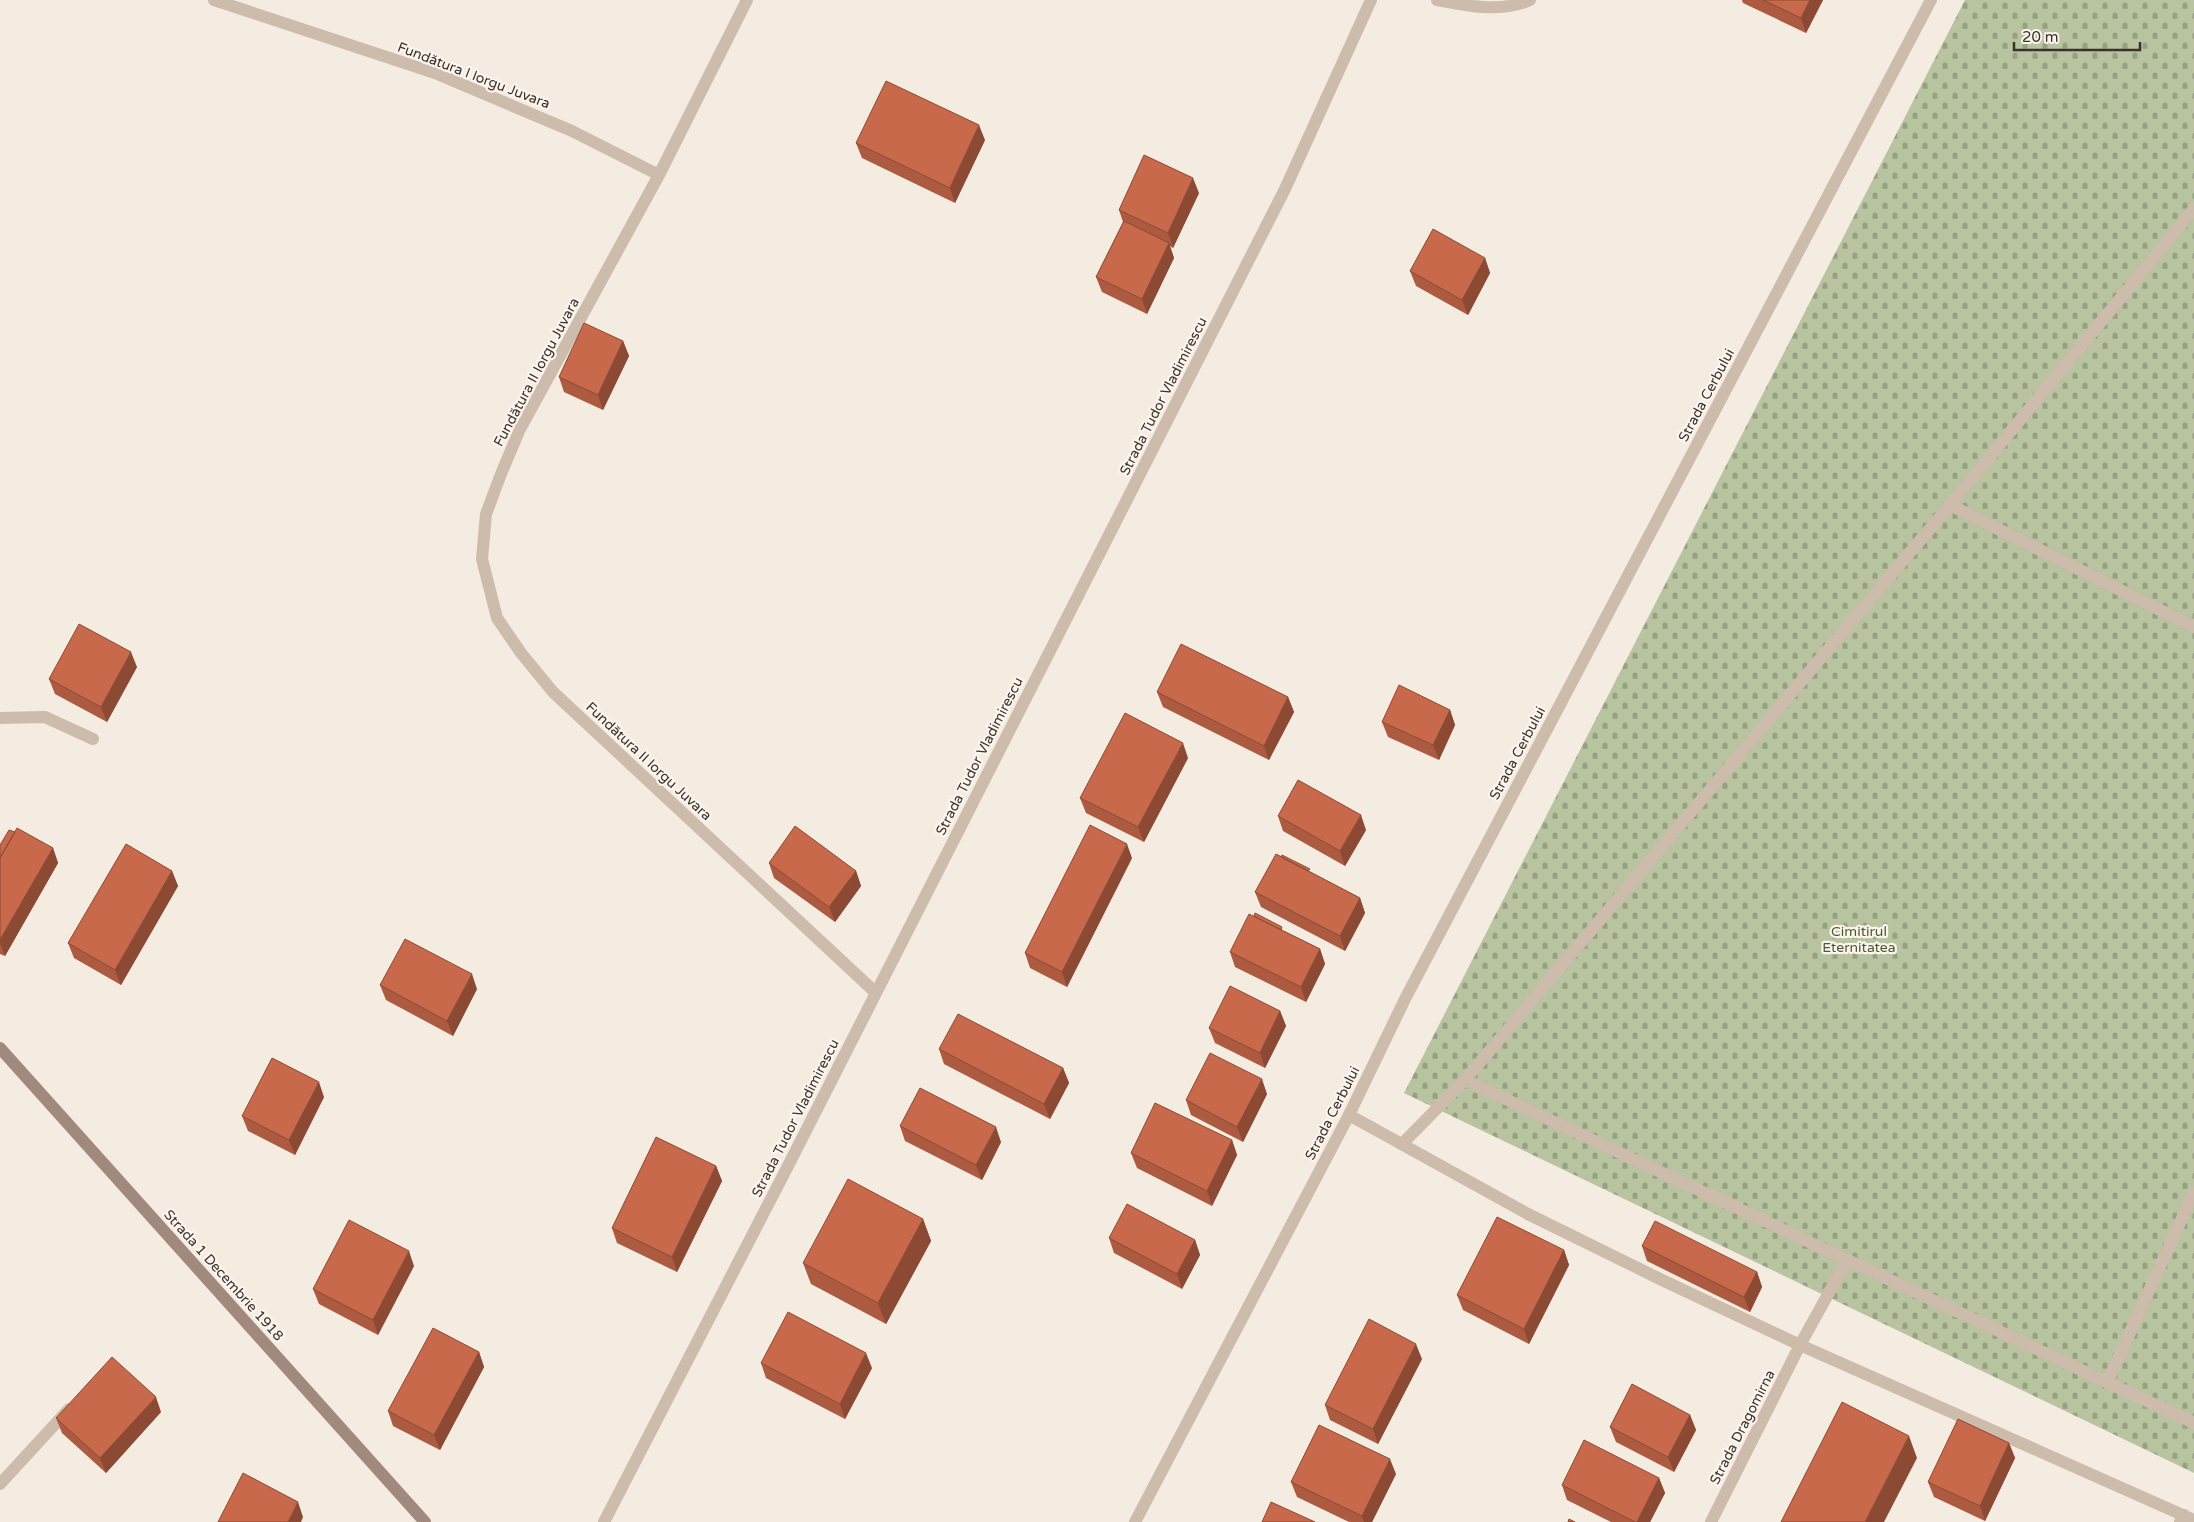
<svg xmlns="http://www.w3.org/2000/svg" width="2194" height="1522" font-family="'Varela Round',sans-serif">
<defs>
<pattern id="cemetery-stones" width="16" height="16" patternUnits="userSpaceOnUse" patternTransform="scale(1.25)"><rect width="16" height="16" fill="#b8c4a0"/><path d="M2 7V4a2 2 0 0 1 4 0v3zM10 15v-3a2 2 0 0 1 4 0v3z" fill="#97a083"/></pattern>
</defs>
<rect width="100%" height="100%" fill="#f4ebe1"/>
<path fill="url(#cemetery-stones)" d="M 1965,0 L 2194,0 L 2194,1473 L 1404,1093 Z"/>
<g fill="none" stroke-linecap="round" stroke-linejoin="round">
<path stroke="#cdbbac" stroke-width="12" d="M 1950,505 L 2194,627
M 1465,1080 L 2194,1423
M 1349,1115 L 1528,1214 L 1662,1280 L 1800,1345 L 2194,1520
M 1402,1144 L 1465,1080 L 1950,505 L 2194,209
M 1800,1345 L 1847,1260
M 2107,1383 L 2194,1192
M 0,1484 L 69,1409"/>
<path stroke="#cdbbac" stroke-width="12" d="M 214,0 L 435,73 L 572,131 L 659,175
M 747,0 L 659,175 L 520,429 L 501,474 L 486,514 L 482,559 L 497,618 L 521,653 L 553,692 L 875,992
M 1437,0 C 1469,6 1500,13 1530,0
M 0,718 L 45,717 L 93,739
M 604,1522 L 788,1166 L 1285,189 L 1371,0
M 1711,1522 L 1800,1345
M 2180,1522 L 2184,1515"/>
<path stroke="#cdbbac" stroke-width="12" d="M 1135,1522 L 1349,1115 L 1405,999 L 1931,0"/>
<path stroke="#a18a7d" stroke-width="12" d="M 0,1048 L 425,1522"/>
</g>
<path fill="#ac5a40" d="M 1742,0 L 1823,0 L 1806,33 L 1743,3 Z
M 985,140 L 955,203 L 862,158 L 856,143 Z
M 1199,193 L 1173,248 L 1170,246 L 1174,258 L 1147,314 L 1102,292 L 1096,277 L 1123,222 L 1119,210 Z
M 1485,258 L 1490,273 L 1468,315 L 1416,286 L 1410,271 Z
M 623,341 L 629,356 L 603,410 L 564,392 L 559,377 Z
M 137,667 L 107,722 L 55,694 L 49,679 Z
M 1157,692 L 1288,697 L 1294,712 L 1269,760 L 1163,707 Z
M 1450,710 L 1455,725 L 1439,760 L 1388,737 L 1382,722 Z
M 1188,758 L 1144,842 L 1086,813 L 1080,798 Z
M 1278,816 L 1366,830 L 1345,866 L 1283,831 Z
M 15,832 L 53,848 L 58,863 L 5,956 L 0,954 L 0,845 Z
M 1281,857 L 1360,898 L 1365,913 L 1345,951 L 1261,907 L 1255,892 Z
M 1132,858 L 1067,987 L 1030,968 L 1025,953 Z
M 769,863 L 856,871 L 861,886 L 835,922 L 774,878 Z
M 172,871 L 178,886 L 121,985 L 74,958 L 68,943 Z
M 1284,931 L 1320,949 L 1325,964 L 1306,1002 L 1235,967 L 1230,952 Z
M 380,985 L 477,989 L 453,1036 L 386,1000 Z
M 1280,1011 L 1286,1026 L 1265,1068 L 1215,1043 L 1209,1028 Z
M 939,1049 L 1063,1068 L 1069,1083 L 1050,1119 L 944,1064 Z
M 1267,1094 L 1243,1142 L 1191,1115 L 1186,1100 Z
M 324,1097 L 295,1155 L 248,1131 L 242,1116 Z
M 900,1126 L 1001,1142 L 982,1180 L 905,1141 Z
M 1232,1140 L 1237,1155 L 1212,1206 L 1137,1168 L 1131,1153 Z
M 716,1166 L 722,1181 L 677,1272 L 617,1243 L 612,1228 Z
M 923,1219 L 931,1241 L 886,1324 L 811,1284 L 803,1263 Z
M 1109,1238 L 1195,1240 L 1200,1255 L 1182,1289 L 1114,1253 Z
M 1642,1246 L 1757,1272 L 1762,1287 L 1750,1312 L 1647,1261 Z
M 1564,1250 L 1569,1265 L 1529,1344 L 1463,1310 L 1457,1295 Z
M 414,1266 L 378,1335 L 319,1304 L 313,1289 Z
M 479,1352 L 484,1367 L 440,1450 L 393,1426 L 388,1411 Z
M 1422,1359 L 1378,1444 L 1330,1420 L 1325,1405 Z
M 761,1363 L 872,1368 L 845,1419 L 766,1378 Z
M 161,1412 L 106,1473 L 62,1433 L 56,1418 Z
M 1690,1415 L 1696,1430 L 1674,1472 L 1616,1442 L 1610,1427 Z
M 2009,1443 L 2015,1458 L 1985,1521 L 1934,1497 L 1928,1482 Z
M 1396,1474 L 1372,1522 L 1349,1522 L 1297,1497 L 1291,1482 Z
M 1659,1478 L 1665,1493 L 1650,1522 L 1611,1522 L 1567,1500 L 1562,1485 Z"/>
<path fill="#8c4a34" d="M 1810,0 L 1823,0 L 1806,33 L 1801,18 Z
M 979,125 L 985,140 L 955,203 L 950,188 Z
M 1193,178 L 1199,193 L 1173,248 L 1168,233 Z
M 1169,243 L 1174,258 L 1147,314 L 1142,299 Z
M 1485,258 L 1490,273 L 1468,315 L 1462,300 Z
M 623,341 L 629,356 L 603,410 L 598,395 Z
M 131,652 L 137,667 L 107,722 L 101,707 Z
M 1288,697 L 1294,712 L 1269,760 L 1264,746 Z
M 1450,710 L 1455,725 L 1439,760 L 1433,745 Z
M 1183,743 L 1188,758 L 1144,842 L 1138,827 Z
M 1361,815 L 1366,830 L 1345,866 L 1340,851 Z
M 1127,844 L 1132,858 L 1067,987 L 1062,972 Z
M 53,848 L 58,863 L 5,956 L 0,943 L 0,940 Z
M 172,871 L 178,886 L 121,985 L 115,970 Z
M 856,871 L 861,886 L 835,922 L 829,907 Z
M 1360,898 L 1365,913 L 1345,951 L 1340,936 Z
M 1320,949 L 1325,964 L 1306,1002 L 1301,987 Z
M 472,974 L 477,989 L 453,1036 L 447,1021 Z
M 1280,1011 L 1286,1026 L 1265,1068 L 1260,1053 Z
M 1063,1068 L 1069,1083 L 1050,1119 L 1044,1104 Z
M 1262,1079 L 1267,1094 L 1243,1142 L 1237,1127 Z
M 319,1082 L 324,1097 L 295,1155 L 289,1140 Z
M 996,1127 L 1001,1142 L 982,1180 L 976,1165 Z
M 1232,1140 L 1237,1155 L 1212,1206 L 1207,1191 Z
M 716,1166 L 722,1181 L 677,1272 L 672,1257 Z
M 923,1219 L 931,1241 L 886,1324 L 878,1303 Z
M 1195,1240 L 1200,1255 L 1182,1289 L 1177,1274 Z
M 1564,1250 L 1569,1265 L 1529,1344 L 1524,1329 Z
M 409,1251 L 414,1266 L 378,1335 L 373,1320 Z
M 1757,1272 L 1762,1287 L 1750,1312 L 1744,1297 Z
M 1416,1344 L 1422,1359 L 1378,1444 L 1373,1429 Z
M 479,1352 L 484,1367 L 440,1450 L 434,1435 Z
M 866,1353 L 872,1368 L 845,1419 L 840,1404 Z
M 156,1397 L 161,1412 L 106,1473 L 100,1458 Z
M 1690,1415 L 1696,1430 L 1674,1472 L 1668,1457 Z
M 1909,1436 L 1917,1458 L 1884,1522 L 1865,1522 Z
M 2009,1443 L 2015,1458 L 1985,1521 L 1980,1506 Z
M 1390,1459 L 1396,1474 L 1372,1522 L 1364,1522 L 1362,1516 Z
M 1659,1478 L 1665,1493 L 1650,1522 L 1637,1522 Z
M 298,1502 L 303,1517 L 301,1522 L 288,1522 Z"/>
<path fill="#c8694b" stroke="#8c4a34" d="M 1763,0 L 1810,0 L 1801,18 Z
M 886,81 L 979,125 L 950,188 L 856,143 Z
M 1144,155 L 1193,178 L 1168,233 L 1119,210 Z
M 1124,221 L 1169,243 L 1142,299 L 1096,277 Z
M 1433,229 L 1485,258 L 1462,300 L 1410,271 Z
M 584,323 L 623,341 L 598,395 L 559,377 Z
M 79,624 L 131,652 L 101,707 L 49,679 Z
M 1181,644 L 1288,697 L 1264,746 L 1157,692 Z
M 1399,685 L 1450,710 L 1433,745 L 1382,722 Z
M 1125,713 L 1183,743 L 1138,827 L 1080,798 Z
M 1298,780 L 1361,815 L 1340,851 L 1278,816 Z
M 1090,825 L 1127,844 L 1062,972 L 1025,953 Z
M 795,826 L 856,871 L 829,907 L 769,863 Z
M 17,828 L 53,848 L 0,940 L 0,858 Z
M 9,830 L 15,832 L 0,858 L 0,845 Z
M 126,844 L 172,871 L 115,970 L 68,943 Z
M 1276,854 L 1360,898 L 1340,936 L 1255,892 Z
M 1282,855 L 1310,869 L 1308,871 L 1281,857 Z
M 1255,913 L 1282,927 L 1281,930 L 1254,916 Z
M 1249,914 L 1320,949 L 1301,987 L 1230,952 Z
M 405,939 L 472,974 L 447,1021 L 380,985 Z
M 1230,986 L 1280,1011 L 1260,1053 L 1209,1028 Z
M 958,1014 L 1063,1068 L 1044,1104 L 939,1049 Z
M 1210,1053 L 1262,1079 L 1237,1127 L 1186,1100 Z
M 272,1058 L 319,1082 L 289,1140 L 242,1116 Z
M 920,1088 L 996,1127 L 976,1165 L 900,1126 Z
M 1155,1103 L 1232,1140 L 1207,1191 L 1131,1153 Z
M 656,1137 L 716,1166 L 672,1257 L 612,1228 Z
M 848,1179 L 923,1219 L 878,1303 L 803,1263 Z
M 1127,1204 L 1195,1240 L 1177,1274 L 1109,1238 Z
M 1497,1217 L 1564,1250 L 1524,1329 L 1457,1295 Z
M 349,1220 L 409,1251 L 373,1320 L 313,1289 Z
M 1655,1221 L 1757,1272 L 1744,1297 L 1642,1246 Z
M 788,1312 L 866,1353 L 840,1404 L 761,1363 Z
M 1369,1319 L 1416,1344 L 1373,1429 L 1325,1405 Z
M 433,1328 L 479,1352 L 434,1435 L 388,1411 Z
M 112,1357 L 156,1397 L 100,1458 L 56,1418 Z
M 1632,1384 L 1690,1415 L 1668,1457 L 1610,1427 Z
M 1842,1402 L 1909,1436 L 1865,1522 L 1781,1522 Z
M 1958,1419 L 2009,1443 L 1980,1506 L 1928,1482 Z
M 1319,1425 L 1390,1459 L 1362,1516 L 1291,1482 Z
M 1584,1440 L 1659,1478 L 1637,1522 L 1635,1522 L 1562,1485 Z
M 243,1473 L 298,1502 L 288,1522 L 218,1522 Z
M 1271,1502 L 1315,1522 L 1262,1522 Z
M 1569,1519 L 1575,1522 L 1568,1522 Z"/>
<g text-anchor="middle" stroke-width="4.5" stroke-linejoin="round" paint-order="stroke">
<g font-size="14" fill="#3b302b" stroke="#fbf5ee">
<text transform="translate(474 75) rotate(21)" y="5">Fundătura I Iorgu Juvara</text>
<text transform="translate(536 372) rotate(-62)" y="5">Fundătura II Iorgu Juvara</text>
<text transform="translate(1706 395) rotate(-62)" y="5">Strada Cerbului</text>
<text transform="translate(1163 396) rotate(-63)" y="5">Strada Tudor Vladimirescu</text>
<text transform="translate(1517 753) rotate(-62)" y="5">Strada Cerbului</text>
<text transform="translate(979 756) rotate(-63)" y="5">Strada Tudor Vladimirescu</text>
<text transform="translate(649 761) rotate(43)" y="5">Fundătura II Iorgu Juvara</text>
<text transform="translate(1332 1113) rotate(-63)" y="5">Strada Cerbului</text>
<text transform="translate(795 1118) rotate(-63)" y="5">Strada Tudor Vladimirescu</text>
<text transform="translate(224 1275) rotate(48)" y="5">Strada 1 Decembrie 1918</text>
<text transform="translate(1742 1427) rotate(-63)" y="5">Strada Dragomirna</text>
</g>
<g font-size="14" fill="#4a5a2e" stroke="#fbf5ee">
<text x="1859" y="936">Cimitirul<tspan x="1859" dy="16">Eternitatea</tspan></text>
</g>
</g>
<path d="M2014 42v8h126v-8" fill="none" stroke="#3b302b" stroke-width="2.5"/>
<text x="2022" y="42" font-size="15" fill="#3b302b" stroke="#fbf5ee" stroke-width="4" paint-order="stroke">20 m</text>
</svg>
